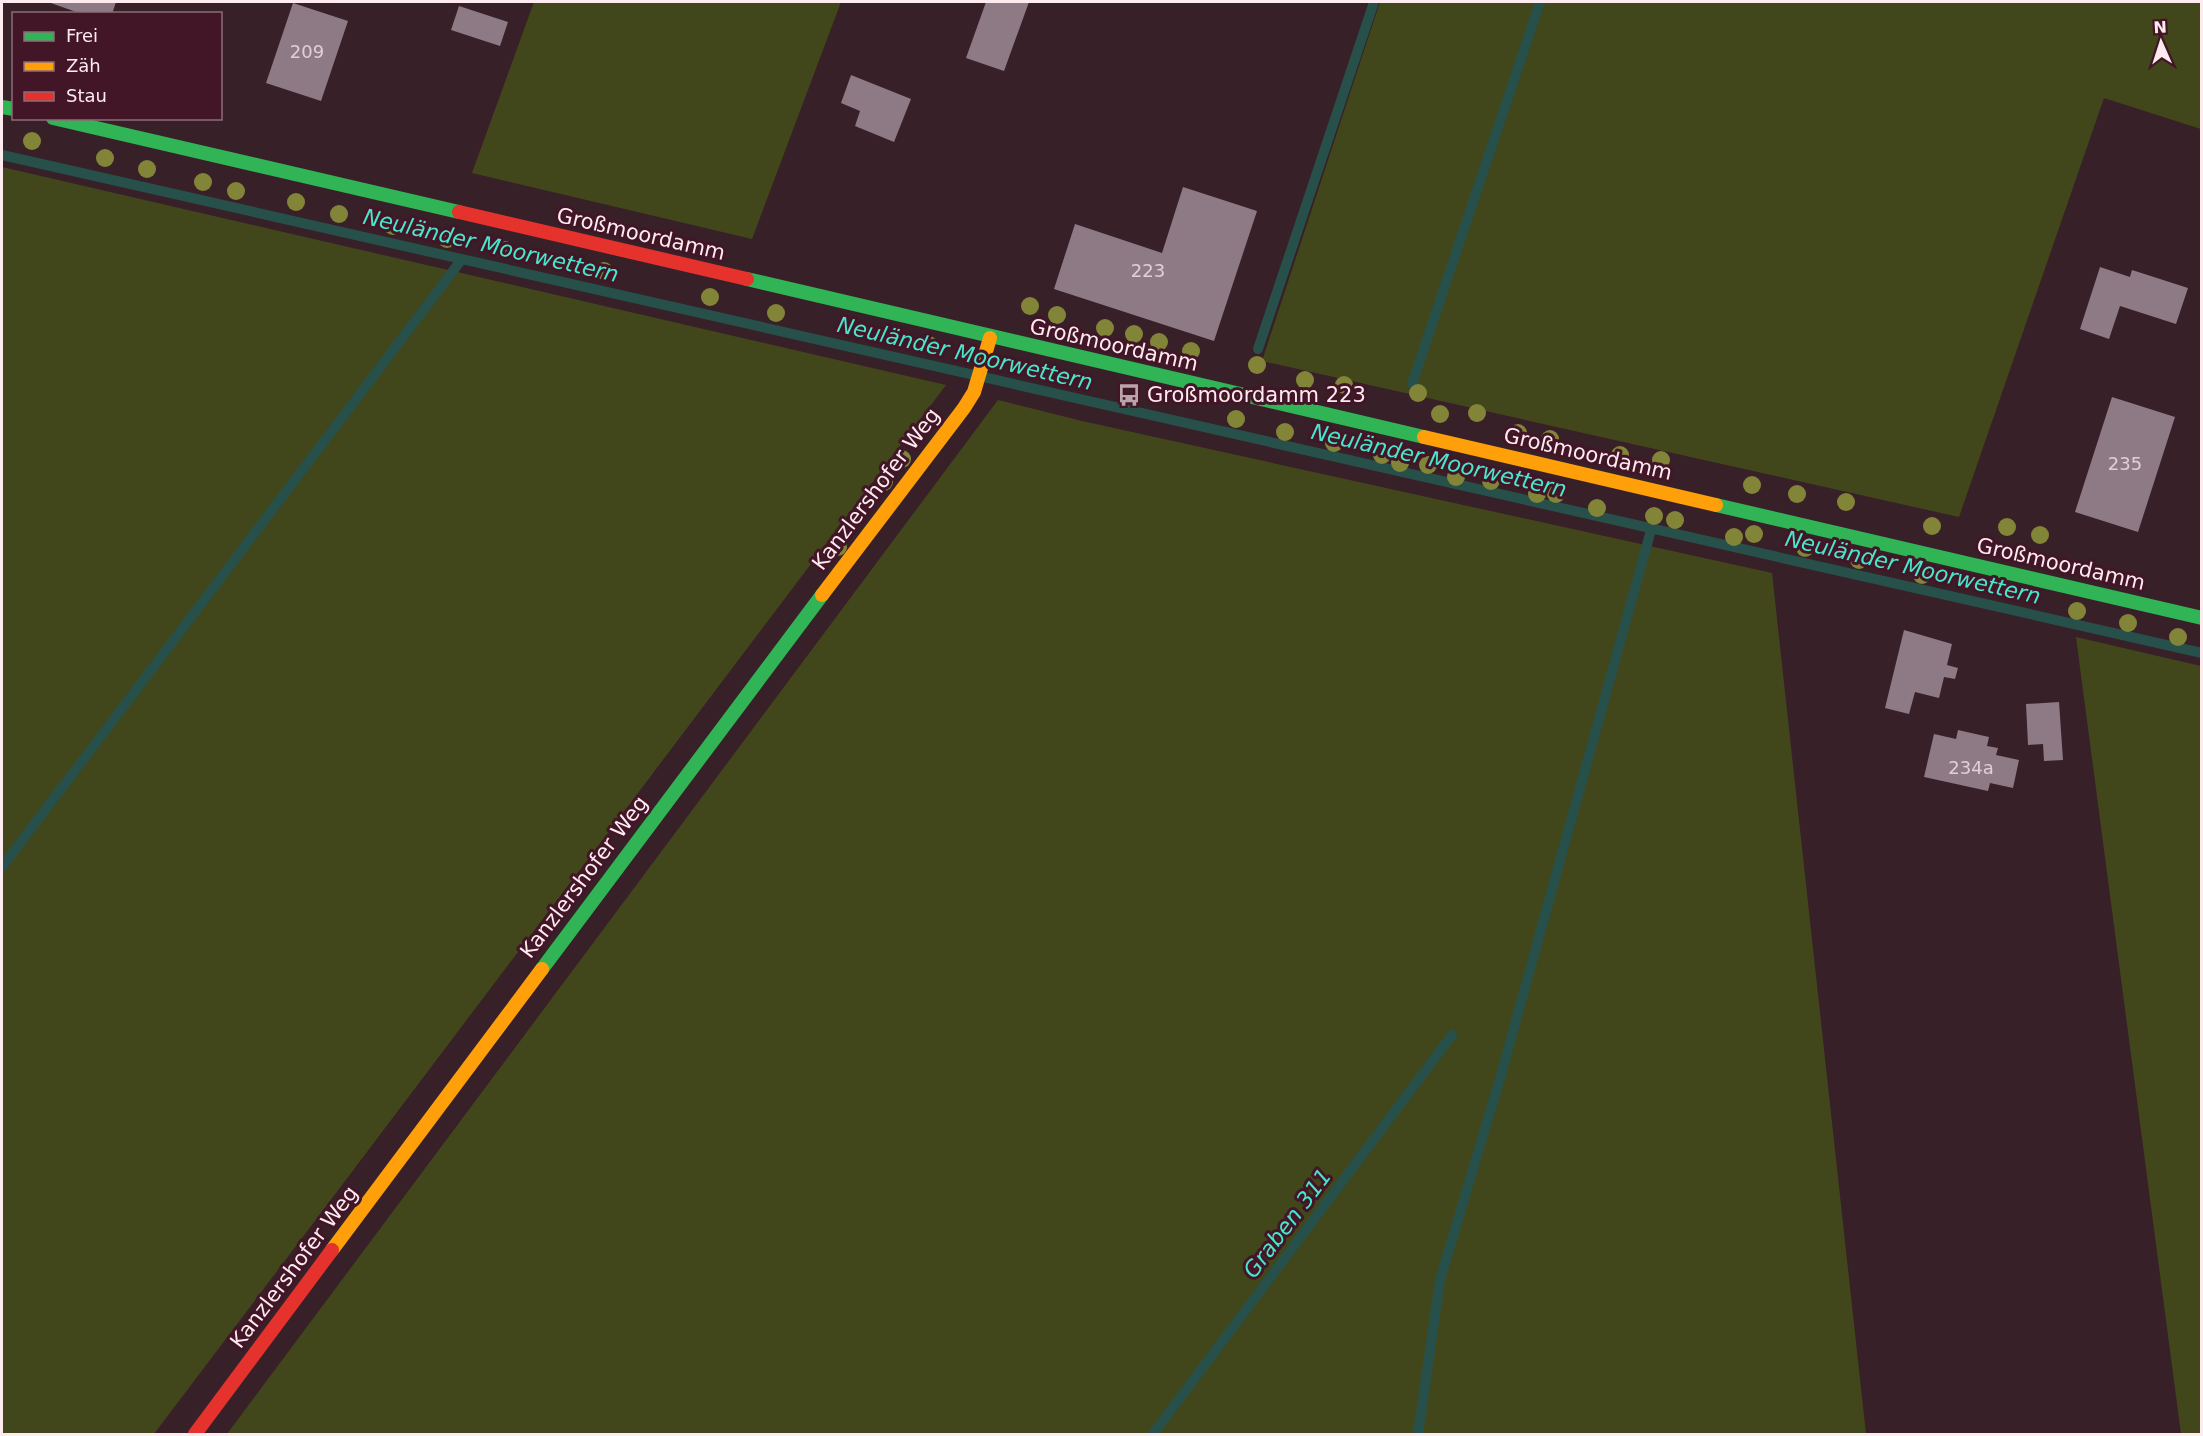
<svg xmlns="http://www.w3.org/2000/svg" width="2203" height="1436" font-family="'DejaVu Sans',sans-serif">
<rect width="100%" height="100%" fill="#382029"/>
<path fill="#42471b" d="M 534,2 L 841,2 L 752,239 L 472,173 Z
M 1380,2 L 2201,2 L 2201,129 L 2104,98 L 1959,517 L 1262,361 Z
M 2,167 L 946,385 L 154,1434 L 2,1434 Z
M 998,400 L 1082,421 L 1772,573 L 1866,1434 L 227,1434 Z
M 2076,637 L 2201,666 L 2201,1434 L 2181,1434 Z"/>
<g fill="none" stroke-linecap="round" stroke-linejoin="round">
<path stroke="#265049" stroke-width="10" d="M 2,155 L 2202,653
M 1258,349 L 1374,2
M 1412,384 L 1540,2
M 2,867 L 462,259
M 1153,1434 L 1452,1035
M 1418,1434 L 1440,1280 L 1501,1075 L 1651,530"/>
</g>
<path fill="#8e7a84" d="M 48,2 L 116,2 L 112,14 L 82,14 Z
M 986,2 L 1029,2 L 1004,71 L 966,58 Z
M 293,3 L 348,21 L 321,101 L 266,83 Z
M 459,6 L 508,22 L 500,46 L 451,30 Z
M 851,75 L 911,99 L 894,142 L 855,126 L 860,111 L 841,103 Z
M 1183,187 L 1257,211 L 1214,341 L 1054,289 L 1075,224 L 1162,253 Z
M 2100,267 L 2130,277 L 2132,270 L 2188,288 L 2176,324 L 2120,306 L 2109,339 L 2080,329 Z
M 2112,397 L 2175,417 L 2138,532 L 2075,512 Z
M 1904,630 L 1952,644 L 1947,665 L 1958,668 L 1955,679 L 1944,677 L 1939,698 L 1915,692 L 1909,714 L 1885,708 Z
M 2059,702 L 2063,760 L 2044,761 L 2043,744 L 2028,745 L 2026,704 Z
M 1958,730 L 1989,737 L 1987,746 L 1998,748 L 1996,755 L 2019,760 L 2013,788 L 1990,783 L 1988,791 L 1924,777 L 1934,734 L 1956,739 Z"/>
<g fill="none" stroke-linecap="round" stroke-linejoin="round">
<path stroke="#30b455" stroke-width="14" d="M 2,107 L 14,109
M 53,118 L 459,212
M 747,279 L 1424,437
M 1716,505 L 2202,618
M 542,969 L 822,595"/>
<path stroke="#ff9f0a" stroke-width="14" d="M 1424,437 L 1716,505
M 822,595 L 964,408 L 974,392 L 990,338
M 332,1250 L 542,969"/>
<path stroke="#e5322d" stroke-width="14" d="M 459,212 L 747,279
M 195,1434 L 332,1250"/>
</g>
<g fill="#828538">
<circle cx="32" cy="141" r="9"/>
<circle cx="105" cy="158" r="9"/>
<circle cx="147" cy="169" r="9"/>
<circle cx="203" cy="182" r="9"/>
<circle cx="236" cy="191" r="9"/>
<circle cx="296" cy="202" r="9"/>
<circle cx="339" cy="214" r="9"/>
<circle cx="393" cy="226" r="9"/>
<circle cx="447" cy="239" r="9"/>
<circle cx="505" cy="250" r="9"/>
<circle cx="604" cy="271" r="9"/>
<circle cx="710" cy="297" r="9"/>
<circle cx="1030" cy="306" r="9"/>
<circle cx="776" cy="313" r="9"/>
<circle cx="1057" cy="315" r="9"/>
<circle cx="1105" cy="328" r="9"/>
<circle cx="1134" cy="334" r="9"/>
<circle cx="1159" cy="342" r="9"/>
<circle cx="929" cy="345" r="9"/>
<circle cx="1191" cy="351" r="9"/>
<circle cx="1257" cy="365" r="9"/>
<circle cx="1305" cy="380" r="9"/>
<circle cx="1344" cy="385" r="9"/>
<circle cx="1418" cy="393" r="9"/>
<circle cx="1477" cy="413" r="9"/>
<circle cx="1440" cy="414" r="9"/>
<circle cx="1236" cy="419" r="9"/>
<circle cx="1285" cy="432" r="9"/>
<circle cx="1518" cy="433" r="9"/>
<circle cx="1550" cy="439" r="9"/>
<circle cx="1334" cy="443" r="9"/>
<circle cx="1382" cy="455" r="9"/>
<circle cx="1620" cy="455" r="9"/>
<circle cx="902" cy="459" r="9"/>
<circle cx="1661" cy="460" r="9"/>
<circle cx="1400" cy="463" r="9"/>
<circle cx="1428" cy="465" r="9"/>
<circle cx="1456" cy="477" r="9"/>
<circle cx="1491" cy="481" r="9"/>
<circle cx="884" cy="482" r="9"/>
<circle cx="1752" cy="485" r="9"/>
<circle cx="1537" cy="494" r="9"/>
<circle cx="1556" cy="494" r="9"/>
<circle cx="1797" cy="494" r="9"/>
<circle cx="1846" cy="502" r="9"/>
<circle cx="1597" cy="508" r="9"/>
<circle cx="1654" cy="516" r="9"/>
<circle cx="1675" cy="520" r="9"/>
<circle cx="1932" cy="526" r="9"/>
<circle cx="2007" cy="527" r="9"/>
<circle cx="1754" cy="534" r="9"/>
<circle cx="2040" cy="535" r="9"/>
<circle cx="1734" cy="537" r="9"/>
<circle cx="838" cy="547" r="9"/>
<circle cx="1805" cy="548" r="9"/>
<circle cx="1859" cy="560" r="9"/>
<circle cx="1922" cy="575" r="9"/>
<circle cx="2077" cy="611" r="9"/>
<circle cx="2128" cy="623" r="9"/>
<circle cx="2178" cy="637" r="9"/>
</g>
<defs>
<g id="bus-bare" transform="scale(1.8)"><path d="M-5-6H5V4H4V6H2V4H-2V6H-4V4H-5ZM-3.5-4V0h7V-4ZM-3.5 1.2v1.5H-2V1.2ZM2 1.2v1.5H3.5V1.2Z" fill="#b8a4aa" stroke="#421627" stroke-width="2.5" paint-order="stroke"/></g>
</defs>
<g fill-rule="evenodd">
<use href="#bus-bare" x="1129" y="395"/>
</g>
<g text-anchor="middle" stroke-width="6" stroke-linejoin="round" paint-order="stroke">
<g font-size="18" fill="#e1cfd5">
<text x="307" y="58">209</text>
<text x="1148" y="277">223</text>
<text x="2125" y="470">235</text>
<text x="1971" y="774">234a</text>
</g>
<g font-size="21" fill="#fdebf0" stroke="#421627">
<text transform="translate(641 234) rotate(13)" y="7">Großmoordamm</text>
<text transform="translate(1114 345) rotate(13)" y="7">Großmoordamm</text>
<text transform="translate(1588 454) rotate(13)" y="7">Großmoordamm</text>
<text transform="translate(876 489) rotate(-53)" y="7">Kanzlershofer Weg</text>
<text transform="translate(2061 564) rotate(13)" y="7">Großmoordamm</text>
<text transform="translate(584 877) rotate(-53)" y="7">Kanzlershofer Weg</text>
<text transform="translate(294 1267) rotate(-53)" y="7">Kanzlershofer Weg</text>
</g>
<g font-size="21" fill="#fdebf0" stroke="#421627" text-anchor="start">
<text x="1147" y="402">Großmoordamm 223</text>
</g>
<g font-size="22" font-style="italic" fill="#48e7cc" stroke="#421627">
<text transform="translate(491 245) rotate(13)" y="8">Neuländer Moorwettern</text>
<text transform="translate(965 353) rotate(13)" y="8">Neuländer Moorwettern</text>
<text transform="translate(1439 460) rotate(13)" y="8">Neuländer Moorwettern</text>
<text transform="translate(1913 567) rotate(13)" y="8">Neuländer Moorwettern</text>
<text transform="translate(1287 1223) rotate(-53)" y="8">Graben 311</text>
</g>
</g>
<rect width="2203" height="1436" fill="none" stroke="#fdebf0" stroke-width="6"/>
<rect x="12" y="12" width="210" height="108" fill="#421627" stroke="#8d6b77" stroke-width="1.5"/>
<rect x="24" y="32" width="30" height="9" fill="#30b455" stroke="#8d6b77" stroke-width="1.5"/>
<text x="66" y="42" font-size="18" fill="#fdebf0">Frei</text>
<rect x="24" y="62" width="30" height="9" fill="#ff9f0a" stroke="#8d6b77" stroke-width="1.5"/>
<text x="66" y="72" font-size="18" fill="#fdebf0">Zäh</text>
<rect x="24" y="92" width="30" height="9" fill="#e5322d" stroke="#8d6b77" stroke-width="1.5"/>
<text x="66" y="102" font-size="18" fill="#fdebf0">Stau</text>
<g transform="translate(2161 42) rotate(357)" stroke="#421627" stroke-width="4.5" paint-order="stroke">
<path d="M0-4.5L10 22L0 15L-10 22Z" fill="#fdebf0"/>
<text y="-9" font-size="16" font-weight="bold" text-anchor="middle" fill="#fdebf0">N</text>
</g>
</svg>
